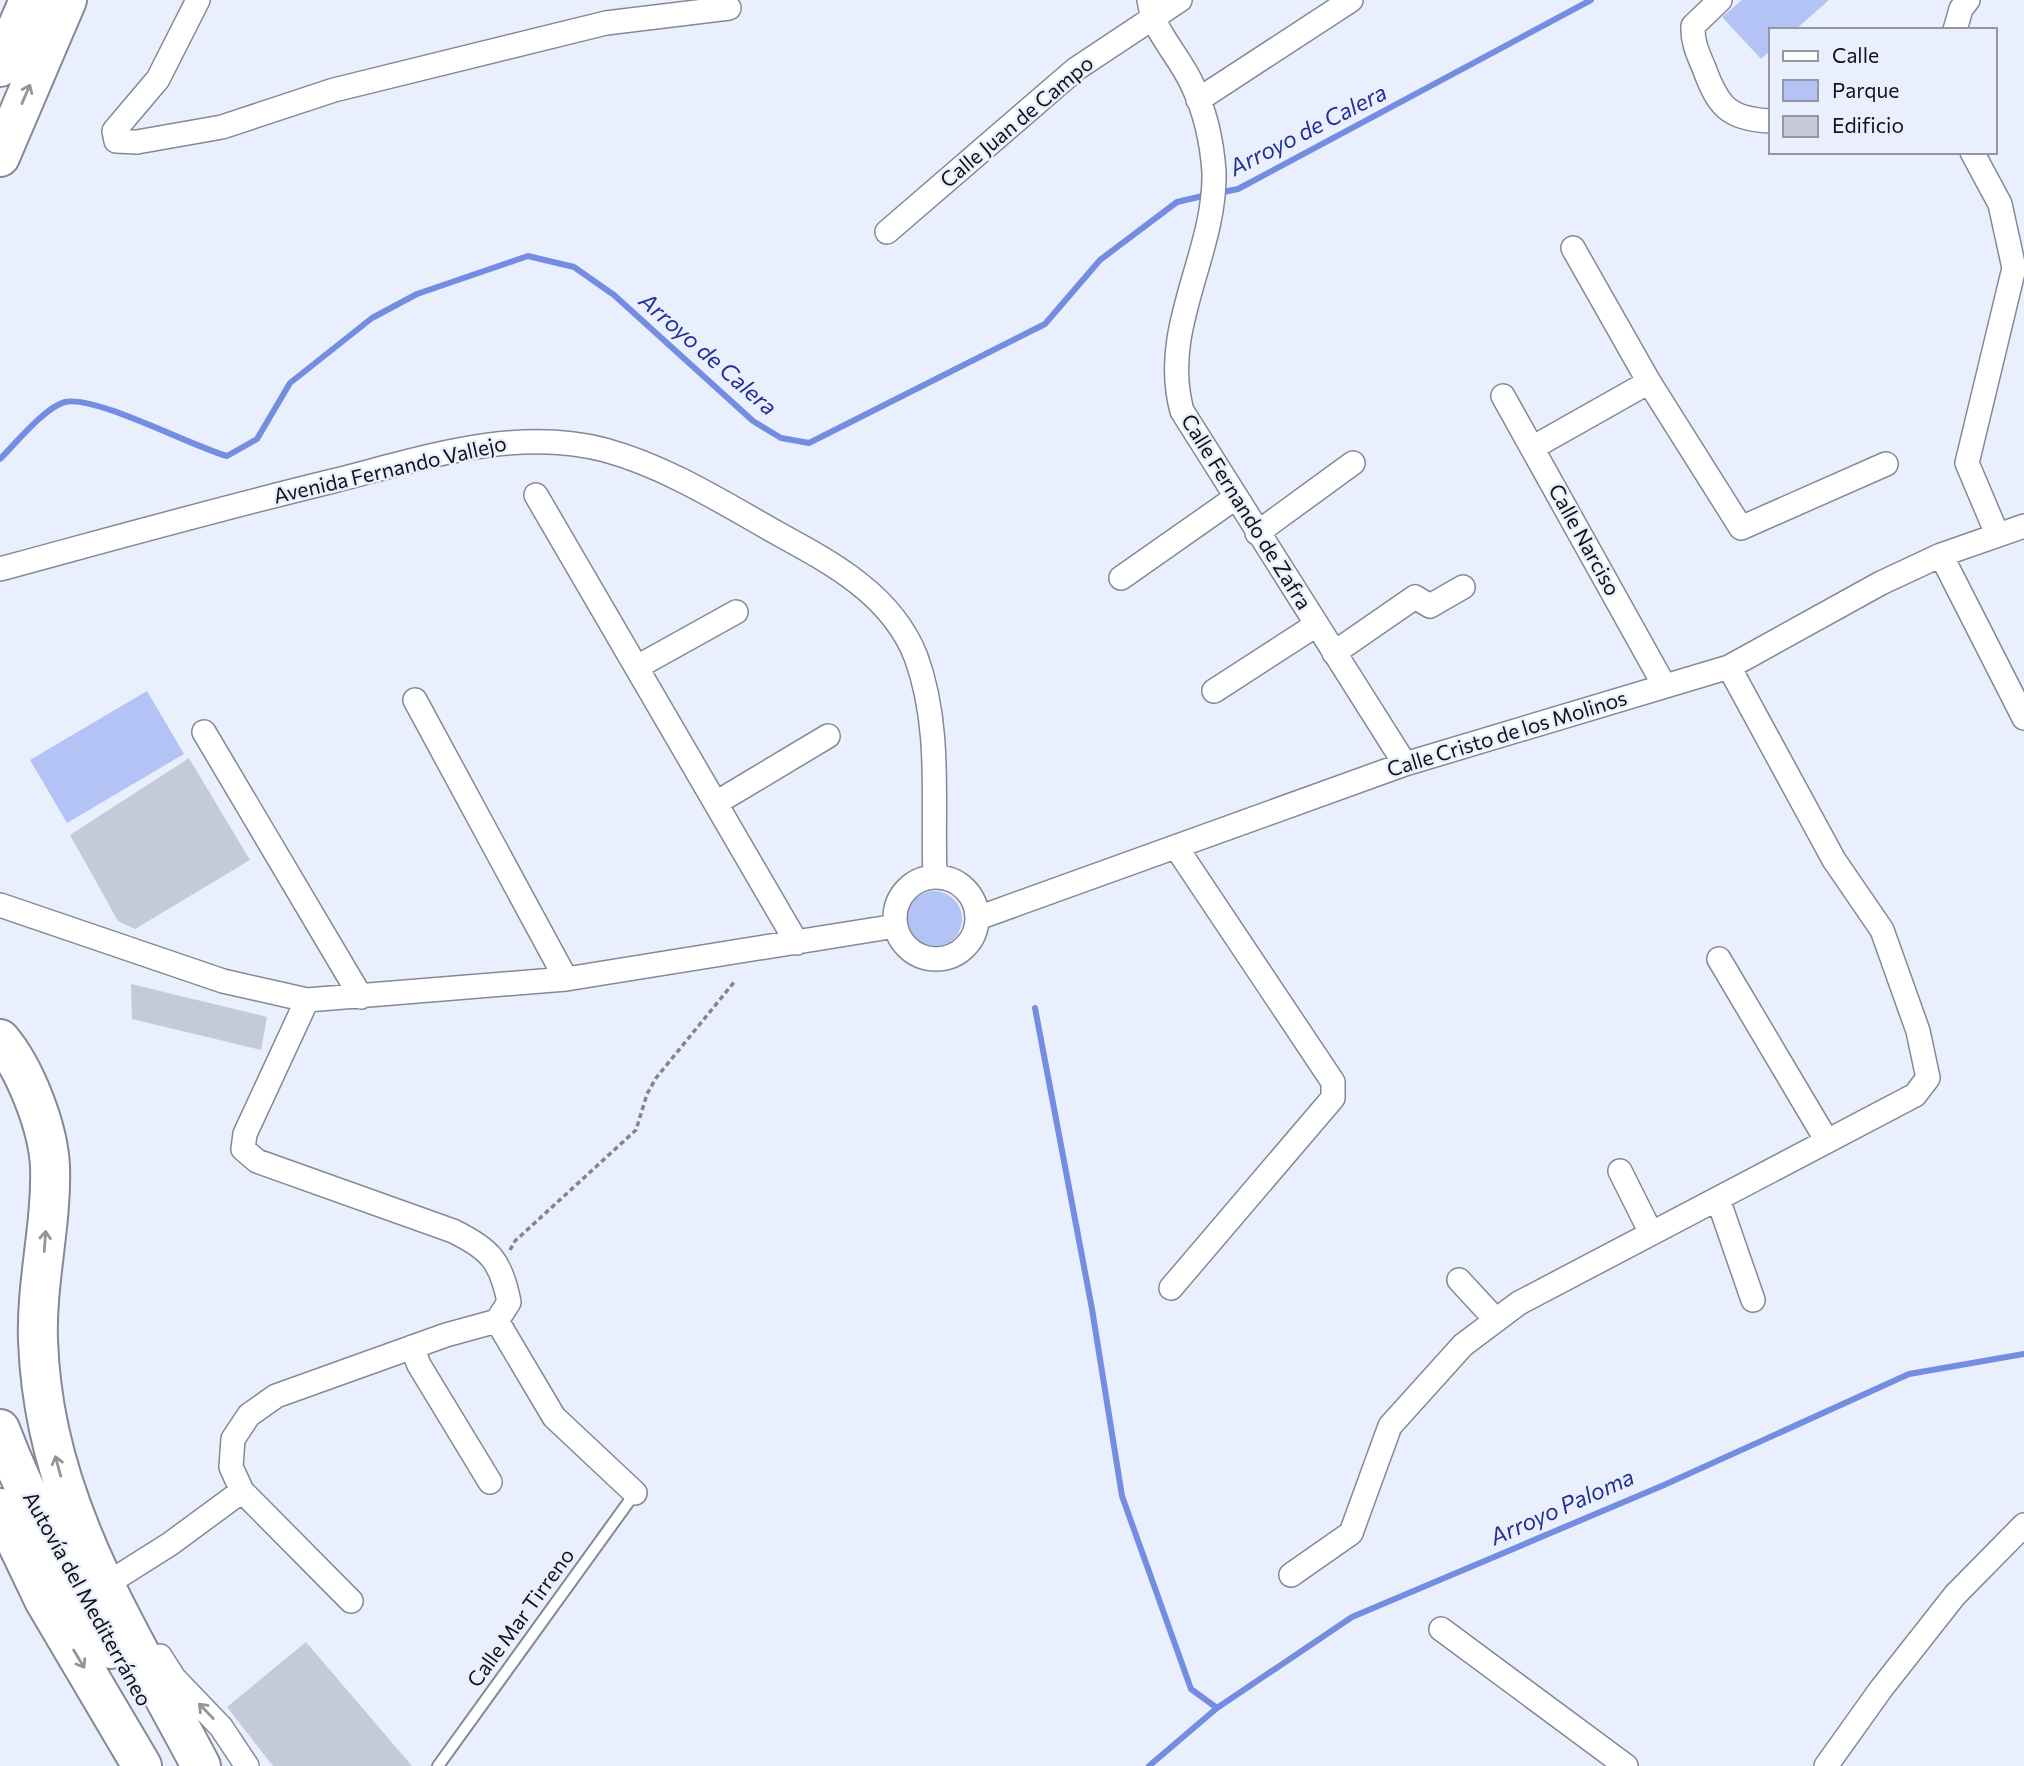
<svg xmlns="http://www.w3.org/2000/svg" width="2024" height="1766" font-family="Commissioner,sans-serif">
<rect width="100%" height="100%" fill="#eaeffe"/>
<path fill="#b3c3f5" d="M 1742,0 L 1829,0 L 1795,30 L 1770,30 L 1770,51 L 1761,59 L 1722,17 Z
M 147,691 L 184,754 L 67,823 L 30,760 Z
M906 919a28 28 0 1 1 56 0a28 28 0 1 1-56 0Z"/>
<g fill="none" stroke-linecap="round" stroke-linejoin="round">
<path stroke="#748de1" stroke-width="6" d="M 1218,193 L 1238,189 L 1591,0
M 0,459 C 15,444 45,407 65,402 C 95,395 191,446 227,456 L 257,439 L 290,383 L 372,318 L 417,294 L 528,256 L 574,267 L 614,295 L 753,421 L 781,438 L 809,443 L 1045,324 L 1100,260 L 1177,202 L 1207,195
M 1035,1008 L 1092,1309 L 1122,1496 L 1191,1689 L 1217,1708
M 1149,1766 L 1217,1708 L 1352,1617 L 1664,1485 L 1909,1374 L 2024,1354"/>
</g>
<path fill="#c5cad9" d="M 189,758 L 250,860 L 135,929 L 118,921 L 70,835 Z
M 131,984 L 267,1017 L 261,1050 L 132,1019 Z
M 306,1642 L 412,1766 L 273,1766 L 227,1707 Z"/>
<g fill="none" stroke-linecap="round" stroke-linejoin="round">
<g stroke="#848996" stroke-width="14">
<path id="lane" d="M 438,1766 L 635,1493"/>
</g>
<g stroke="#848996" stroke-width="26">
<path id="street" d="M 198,0 L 158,79 L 114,131 L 116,141 L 137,142 L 222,127 L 334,90 L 606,23 L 729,8
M 1149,0 C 1153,32 1179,55 1192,84 C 1205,111 1212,142 1214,172 C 1216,254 1159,328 1182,411 L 1405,764
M 1720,0 L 1693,26 C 1692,41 1698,54 1704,68 C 1718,106 1728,119 1770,121
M 1955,30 L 1961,9 L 1968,0
M 1198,100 L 1351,0
M 1972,152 L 2000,204 L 2014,268 L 1967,463 L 1997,534
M 887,232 L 1076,69 L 1180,0
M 1573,248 L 1649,382 L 1741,528 L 1886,464
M 1503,396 L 1664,685
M 1532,448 L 1649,382
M 536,495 L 797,943
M 1257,533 L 1353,463
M 1941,555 L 2024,718
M 0,569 C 111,539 222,508 333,481 C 421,459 515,426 605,450 C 667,467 722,502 777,533 C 832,563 892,595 916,657 C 942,728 932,803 935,877
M 1121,578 L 1235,498
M 1334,653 L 1415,597 L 1430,606 L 1463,587
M 637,667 L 736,612
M 1214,691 L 1316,625
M 415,700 L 566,979
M 204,732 L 361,997
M 716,803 L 828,736
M895 918a41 41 0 1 1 82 0a41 41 0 1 1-82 0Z
M 0,905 L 223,981 L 307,1000 L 566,979 L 896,926
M 978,918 L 1405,764 L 1729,667 L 1881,583 L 1941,555 L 2024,526
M 1719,959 L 1827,1141
M 307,1000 L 245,1134 L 243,1149 L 257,1161 L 453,1231 C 490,1249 501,1261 509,1302 L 497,1321 L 446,1335 L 276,1396 L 249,1415 L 233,1439 L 231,1467 L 242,1491 L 351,1601
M 1620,1171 L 1651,1233
M 1718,1199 L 1753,1300
M 1459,1280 L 1496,1320
M 1171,1288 L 1333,1098 L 1333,1082 L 1176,847
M 497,1321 L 554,1417 L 635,1493
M 412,1347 L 419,1365 L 490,1482
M 1291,1575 L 1351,1533 L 1390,1426 L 1463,1345 L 1519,1303 L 1915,1095 L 1928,1078 L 1918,1031 L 1882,930 L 1834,860 L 1729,667
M 105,1585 L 170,1544 L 242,1491
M 1441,1629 L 1626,1766
M 160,1656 L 174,1678 L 221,1727 L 247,1766
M 1826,1766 L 1881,1689 L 1955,1595 L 2024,1525"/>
</g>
<g stroke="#848996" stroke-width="42">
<path id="highway" d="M 0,67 L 29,0
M 0,157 L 67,0
M 0,1039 C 25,1068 48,1127 50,1166 C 52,1224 36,1282 38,1340 C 39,1369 43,1401 49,1429 C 75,1551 144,1657 201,1766
M 0,1429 C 29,1506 70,1578 111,1649
M 0,1508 L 44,1600 L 142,1766"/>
</g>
<path stroke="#81858f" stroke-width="3.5" stroke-dasharray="5 3.5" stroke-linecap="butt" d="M 510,1250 L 515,1241 L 636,1130 L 647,1094 L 656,1078 L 735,981"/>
<use href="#lane" stroke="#fff" stroke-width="10"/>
<use href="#street" stroke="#fff" stroke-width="23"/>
<use href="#highway" stroke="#fff" stroke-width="38"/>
</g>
<defs><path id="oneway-shaft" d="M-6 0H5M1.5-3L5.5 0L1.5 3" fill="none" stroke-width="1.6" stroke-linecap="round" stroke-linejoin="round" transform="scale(1.75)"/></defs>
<g stroke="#949597">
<use href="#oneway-shaft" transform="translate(26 94) rotate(-67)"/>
<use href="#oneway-shaft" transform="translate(45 1241) rotate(-86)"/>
<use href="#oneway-shaft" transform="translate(58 1466) rotate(-105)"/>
<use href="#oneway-shaft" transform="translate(79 1659) rotate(59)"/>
<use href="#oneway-shaft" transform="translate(206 1711) rotate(-134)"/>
</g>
<g text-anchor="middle" stroke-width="5" stroke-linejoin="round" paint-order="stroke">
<g font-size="21" fill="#111318" stroke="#eaeffe">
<text transform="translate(1017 122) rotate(-40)" y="7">Calle Juan de Campo</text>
<text transform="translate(390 470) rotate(-13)" y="7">Avenida Fernando Vallejo</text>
<text transform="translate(1246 512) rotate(58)" y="7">Calle Fernando de Zafra</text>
<text transform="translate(1584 540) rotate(61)" y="7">Calle Narciso</text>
<text transform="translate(1507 734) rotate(-17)" y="7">Calle Cristo de los Molinos</text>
<text transform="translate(87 1599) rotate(61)" y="7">Autovía del Mediterráneo</text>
<text transform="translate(521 1618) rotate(-54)" y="7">Calle Mar Tirreno</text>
</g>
<g font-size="23" font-style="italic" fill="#223090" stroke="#eaeffe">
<text transform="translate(1308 130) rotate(-27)" y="8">Arroyo de Calera</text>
<text transform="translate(708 354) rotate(41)" y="8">Arroyo de Calera</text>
<text transform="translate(1562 1507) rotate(-24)" y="8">Arroyo Paloma</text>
</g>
</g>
<rect x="1769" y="28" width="228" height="126" fill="#eaeffe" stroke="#9397a2" stroke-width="2"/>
<rect x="1783" y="51" width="35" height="10" fill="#ffffff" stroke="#9397a2" stroke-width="2"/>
<text x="1832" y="63" font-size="21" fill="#111318">Calle</text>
<rect x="1783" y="80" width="35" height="21" fill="#b3c3f5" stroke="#9397a2" stroke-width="2"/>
<text x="1832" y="98" font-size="21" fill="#111318">Parque</text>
<rect x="1783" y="116" width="35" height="21" fill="#c5cad9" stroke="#9397a2" stroke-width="2"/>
<text x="1832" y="133" font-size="21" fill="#111318">Edificio</text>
</svg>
